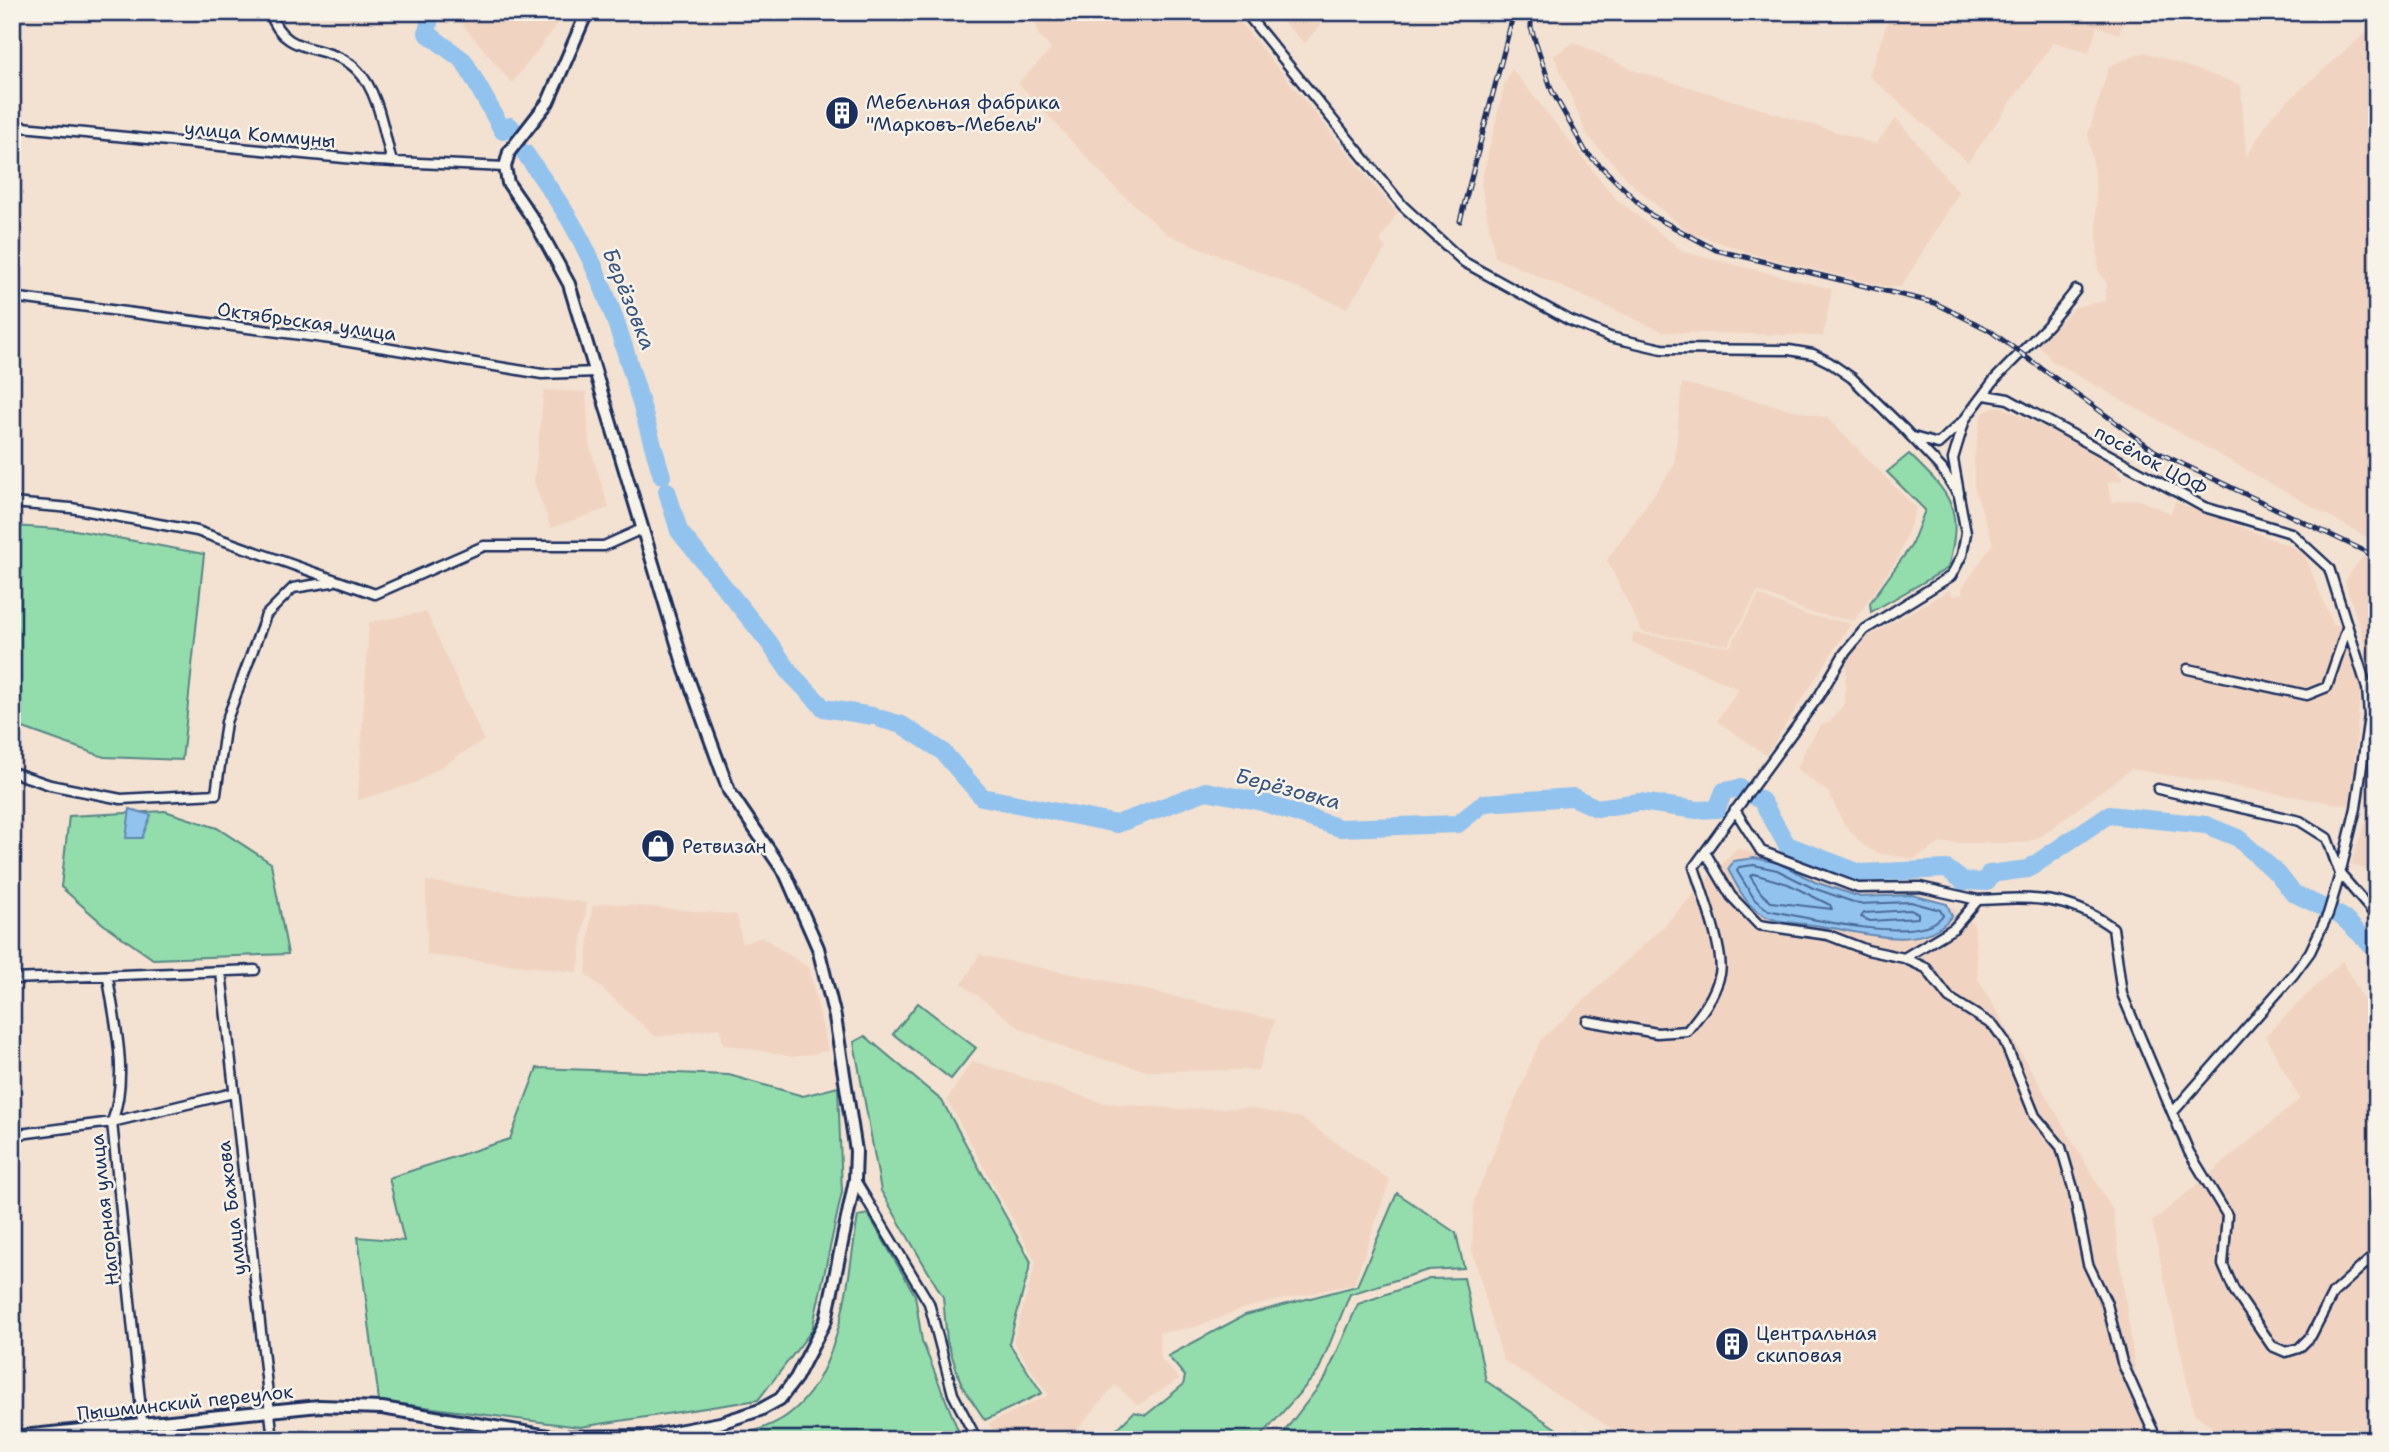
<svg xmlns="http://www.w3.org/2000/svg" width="2389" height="1452" font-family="'Shantell Sans',sans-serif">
<rect width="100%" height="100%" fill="#f3e1d1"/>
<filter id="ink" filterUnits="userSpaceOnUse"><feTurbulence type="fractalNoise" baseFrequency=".0143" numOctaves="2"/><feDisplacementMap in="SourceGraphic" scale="14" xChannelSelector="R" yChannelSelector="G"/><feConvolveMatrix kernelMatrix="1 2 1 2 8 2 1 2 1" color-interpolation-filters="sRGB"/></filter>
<g filter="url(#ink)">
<path fill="#f0d4c1" d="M 452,12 L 567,12 L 512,83 Z
M 1039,12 L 1232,12 L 1397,213 L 1380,241 L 1386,248 L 1347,308 L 1167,234 L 1114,187 L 1018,83 L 1052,49 L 1038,34 L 1036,25 Z
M 1272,12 L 1331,12 L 1305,43 Z
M 1891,12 L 2127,12 L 2119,34 L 2097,26 L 2089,53 L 2054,42 L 1968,162 L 1869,76 Z
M 2377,23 L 2377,543 L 2052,361 L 2038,344 L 2075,307 L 2105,301 L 2107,283 L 2098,270 L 2095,174 L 2088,135 L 2109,66 L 2145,52 L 2241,85 L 2246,157 L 2272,115 Z
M 1574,42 L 1633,70 L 1876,144 L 1896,118 L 1959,193 L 1901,287 L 1884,286 L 1763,257 L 1688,232 L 1634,186 L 1587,135 L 1554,56 Z
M 1512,69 L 1615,198 L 1684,252 L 1832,289 L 1823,336 L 1664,332 L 1495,257 L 1481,183 L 1505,83 Z
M 1682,383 L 1827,418 L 1916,508 L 1899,557 L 1854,621 L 1808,612 L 1758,591 L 1728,645 L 1642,632 L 1607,560 L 1674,466 Z
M 544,390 L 586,392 L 589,444 L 609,508 L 551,528 L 534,482 Z
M 2000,406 L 2110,459 L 2123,480 L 2107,482 L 2112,502 L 2136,499 L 2171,513 L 2175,502 L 2303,551 L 2333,625 L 2342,625 L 2361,681 L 2351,806 L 2131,769 L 2041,836 L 2024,843 L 1941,843 L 1914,859 L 1877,853 L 1864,846 L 1844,824 L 1829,793 L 1797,769 L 1805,750 L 1821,725 L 1830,722 L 1844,704 L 1847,657 L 1863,639 L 1949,590 L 1953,596 L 1962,594 L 1962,588 L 1993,544 L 1974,487 L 1974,458 L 1981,417 L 1986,411 Z
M 2363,556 L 2377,562 L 2377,682 L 2345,581 Z
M 1759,595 L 1806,615 L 1850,623 L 1850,625 L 1766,755 L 1717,721 L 1739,689 L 1632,642 L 1633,633 L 1730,647 Z
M 426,612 L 484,740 L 415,783 L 358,800 L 369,622 Z
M 2365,823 L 2377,825 L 2377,873 L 2351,864 Z
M 1737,848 L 1799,868 L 1861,893 L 1904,890 L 1947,904 L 1974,924 L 1978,979 L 2113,1211 L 2145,1440 L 1630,1440 L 1503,1360 L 1472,1250 L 1474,1200 L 1540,1041 L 1663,927 Z
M 426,881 L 587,903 L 578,972 L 427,955 Z
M 605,903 L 737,915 L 742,944 L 762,937 L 809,968 L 828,1051 L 793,1057 L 723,1044 L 720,1028 L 656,1037 L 586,974 L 592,906 Z
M 979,955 L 1107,981 L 1275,1020 L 1258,1070 L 1148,1071 L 1072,1051 L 1020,1028 L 962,984 Z
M 2342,961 L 2377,1024 L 2377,1440 L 2228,1440 L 2194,1413 L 2152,1222 L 2300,1099 L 2265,1036 Z
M 972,1061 L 1103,1103 L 1180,1109 L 1250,1108 L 1301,1118 L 1390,1180 L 1354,1284 L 1244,1308 L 1196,1327 L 1159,1333 L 1161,1359 L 1179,1379 L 1138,1405 L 1115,1385 L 1068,1440 L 998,1440 L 989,1423 L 1048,1395 L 1013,1342 L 1036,1262 L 947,1100 Z"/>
<path fill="#93dcac" stroke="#578685" stroke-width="2" d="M 1909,454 C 1951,495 1964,507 1948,568 L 1871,612 L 1870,603 L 1911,546 L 1925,510 L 1887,472 Z
M 12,526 L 75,530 L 204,554 L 182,760 L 104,757 L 12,724 Z
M 165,811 L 217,828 L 271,863 L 288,954 L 153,959 L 103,924 L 61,887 L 69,816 Z
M 918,1003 L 976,1048 L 951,1079 L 893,1034 Z
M 865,1036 L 942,1101 L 1031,1262 L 1009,1343 L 1042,1393 L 985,1420 L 962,1386 L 947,1341 L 943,1297 L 881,1191 L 854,1042 Z
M 537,1068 L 729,1075 L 803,1096 L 838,1087 L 842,1192 L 812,1330 L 758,1400 L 580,1427 L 379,1401 L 358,1237 L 404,1241 L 389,1178 L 510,1139 Z
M 1397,1193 L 1456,1233 L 1464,1268 L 1428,1270 L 1350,1294 L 1318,1372 L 1258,1440 L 1106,1440 L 1134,1412 L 1146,1415 L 1183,1385 L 1185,1376 L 1168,1356 L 1245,1315 L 1357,1286 Z
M 868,1214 L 915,1295 L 922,1341 L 962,1440 L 724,1440 C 744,1435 773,1427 789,1414 C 842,1375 848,1276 858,1216 Z
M 1464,1278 L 1486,1381 L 1558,1430 L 1578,1440 L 1278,1440 L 1326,1377 L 1358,1304 L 1429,1279 Z"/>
<path fill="#92c3ee" stroke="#6288b4" stroke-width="2" d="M 130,809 L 151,815 L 142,838 L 126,838 Z
M 1754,858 L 1779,863 L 1815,882 L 1860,897 L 1912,895 L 1947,904 L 1952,916 C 1922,954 1861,932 1821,926 C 1804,923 1779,924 1763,915 C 1746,906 1737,886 1728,869 L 1734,861 Z"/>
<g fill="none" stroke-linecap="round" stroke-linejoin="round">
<path stroke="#4b6a98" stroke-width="2" d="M 1754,865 L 1777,870 L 1813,888 L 1859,904 L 1911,902 L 1940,910 L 1943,915 C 1921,947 1803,917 1768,910 L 1755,900 L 1737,871 L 1739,867 Z
M 1754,874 L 1788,884 L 1830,905 L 1832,909 L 1771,902 L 1761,893 L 1750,876 Z
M 1910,910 L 1918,913 L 1918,918 L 1870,921 L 1861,917 L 1864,913 Z"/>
<path stroke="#92c3ee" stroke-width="18" d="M 431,12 L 427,33 L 464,61 L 503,131 L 510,126 L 515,132
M 525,153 C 540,175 556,197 570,220 C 616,298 636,390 662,476
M 667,491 L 679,531 L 768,641 L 791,674 L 824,708 L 872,716
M 881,719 L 902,725 L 942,751 L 982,797 L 1117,824 L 1206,791 L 1262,802 L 1340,828 L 1458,824 L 1484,803 L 1573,797 L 1597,808 L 1640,802 L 1697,810 L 1717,809 L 1724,791 L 1740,788
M 1755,797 L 1762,801 L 1787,845 L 1860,873 L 1947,869 L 1963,881 L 1987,882 L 1989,874 L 2028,869 L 2108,815 L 2206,825 L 2238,838 L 2278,874 L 2293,893 L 2341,916 L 2377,950"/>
<g stroke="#1b2f5e" stroke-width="13">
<path id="street" d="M 270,12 C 285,61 330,40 358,71 C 379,92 384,134 392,162
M 1245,12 L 1403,206 L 1464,262 L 1569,320 L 1610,337 L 1662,349 L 1789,350 L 1813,354 L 1829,362 L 1852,378 L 1905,430 L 1942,469 L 1959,496 L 1966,533 L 1962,555 L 1951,576 L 1864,630 L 1844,654 L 1819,696 L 1694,867 C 1701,889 1725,953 1720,974 C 1715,996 1701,1014 1687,1031 L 1657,1033 L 1587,1021
M 12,126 L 375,161 L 505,167
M 12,297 L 331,339 L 542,374 L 596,372
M 1985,395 L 2008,399 L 2204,507 L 2291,533 L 2329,568 L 2367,688 L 2369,716 L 2356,808 L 2340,874 L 2328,914 L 2310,952 L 2293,975 L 2173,1112
M 1913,437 L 1938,444 L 1963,421
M 1959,493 L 1953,459 L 1965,419 L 1995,379 L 2048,325 L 2076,290
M 12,503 L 71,508 L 197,531 L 375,594 L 484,546 L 604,546 L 642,529
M 2188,669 L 2307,695 L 2327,687 L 2347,628
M 12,772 L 50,785 L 121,799 L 216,794 L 226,722 L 266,615 L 293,588 L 332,582
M 2158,789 L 2300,821 L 2327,838 L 2340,874 L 2377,917
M 1735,810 L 1761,851 L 1858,888 L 1920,887 L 1978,900
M 1705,852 L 1731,896 L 1759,925 L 1828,935 L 1867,950 L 1904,958 L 1954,928 L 1978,900 C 2032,897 2068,895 2113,928 L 2122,994 L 2189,1152 L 2227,1215 L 2223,1265 L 2234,1290 L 2272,1346 L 2286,1352 L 2299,1348 L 2311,1336 L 2333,1293 L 2377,1253
M 1904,958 L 1926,968 L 1949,998 L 1994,1026 L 2004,1040 L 2035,1116 L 2061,1147 L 2073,1188 L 2088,1264 L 2107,1304 L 2122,1362 L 2157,1440
M 221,972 L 273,1440
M 108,978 C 115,1024 129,1076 112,1122 L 144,1440
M 12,979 L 255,970
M 12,1135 L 112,1122 L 233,1093
M 855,1180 L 929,1303 L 953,1394 L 977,1440"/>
</g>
<g stroke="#1b2f5e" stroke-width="16">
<path id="secondary" d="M 12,1437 L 319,1406 L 382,1408 L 554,1437 L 651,1436 L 720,1423 L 760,1410 L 780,1399 L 796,1378 L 826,1320 L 855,1180 L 856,1151 L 835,1017 L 818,948 L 786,875 L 729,791 L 685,670 L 569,284 L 535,222 L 508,183 L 505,167 L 509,152 L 548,102 L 587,12"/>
</g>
<use href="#street" stroke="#f7f3e8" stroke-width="8"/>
<use href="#secondary" stroke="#f7f3e8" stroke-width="10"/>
<g stroke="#1b2f5e" stroke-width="5">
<path id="rail" d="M 1531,12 L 1531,28 L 1552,91 L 1586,152 L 1651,215 L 1716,250 L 1935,303 L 1989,330 L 2155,451 L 2377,557
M 1460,221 L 1514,12"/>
</g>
<use href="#rail" stroke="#f7f3e8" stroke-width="2.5" stroke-dasharray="8" stroke-linecap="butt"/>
</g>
</g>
<defs>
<g id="building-disc" transform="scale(1.75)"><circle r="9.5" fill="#1b2f5e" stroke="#f7f3e8"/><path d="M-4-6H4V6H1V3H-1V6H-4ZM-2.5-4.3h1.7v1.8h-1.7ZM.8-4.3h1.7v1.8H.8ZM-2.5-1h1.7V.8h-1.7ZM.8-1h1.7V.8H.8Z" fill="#fff"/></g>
<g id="shop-disc" transform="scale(1.75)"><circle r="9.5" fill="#1b2f5e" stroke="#f7f3e8"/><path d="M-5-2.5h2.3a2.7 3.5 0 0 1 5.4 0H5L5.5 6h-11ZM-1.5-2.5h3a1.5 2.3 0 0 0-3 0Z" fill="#fff"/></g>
</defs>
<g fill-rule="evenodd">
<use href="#building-disc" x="842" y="113"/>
<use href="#shop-disc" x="658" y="846"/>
<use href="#building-disc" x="1732" y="1344"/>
</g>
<g text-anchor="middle" stroke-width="5" stroke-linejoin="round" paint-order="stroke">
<g font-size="19" fill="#1b2f5e" stroke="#f7f3e8" text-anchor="start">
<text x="866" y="109">Мебельная фабрика<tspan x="866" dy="22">"Марковъ-Мебель"</tspan></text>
<text x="682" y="853">Ретвизан</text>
<text x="1756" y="1340">Центральная<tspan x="1756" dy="22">скиповая</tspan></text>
</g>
<g font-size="19" fill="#1b2f5e" stroke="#f7f3e8">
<text transform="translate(260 134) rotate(5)" y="7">улица Коммуны</text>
<text transform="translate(307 321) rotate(8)" y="7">Октябрьская улица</text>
<text transform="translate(2151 460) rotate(29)" y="7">посёлок ЦОФ</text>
<text transform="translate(231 1208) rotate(-97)" y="7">улица Бажова</text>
<text transform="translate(104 1210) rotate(-96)" y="7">Нагорная улица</text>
<text transform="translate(185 1402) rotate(-6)" y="7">Пышминский переулок</text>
</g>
<g font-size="21" font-style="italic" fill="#395482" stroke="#f7f3e8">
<text transform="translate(629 299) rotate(68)" y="7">Берёзовка</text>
<text transform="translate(1288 789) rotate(15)" y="7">Берёзовка</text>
</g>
</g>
<rect width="2389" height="1452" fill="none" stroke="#f7f3e8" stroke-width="42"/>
<rect x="21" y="21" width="2347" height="1410" fill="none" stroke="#1b2f5e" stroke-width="2.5" filter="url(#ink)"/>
</svg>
